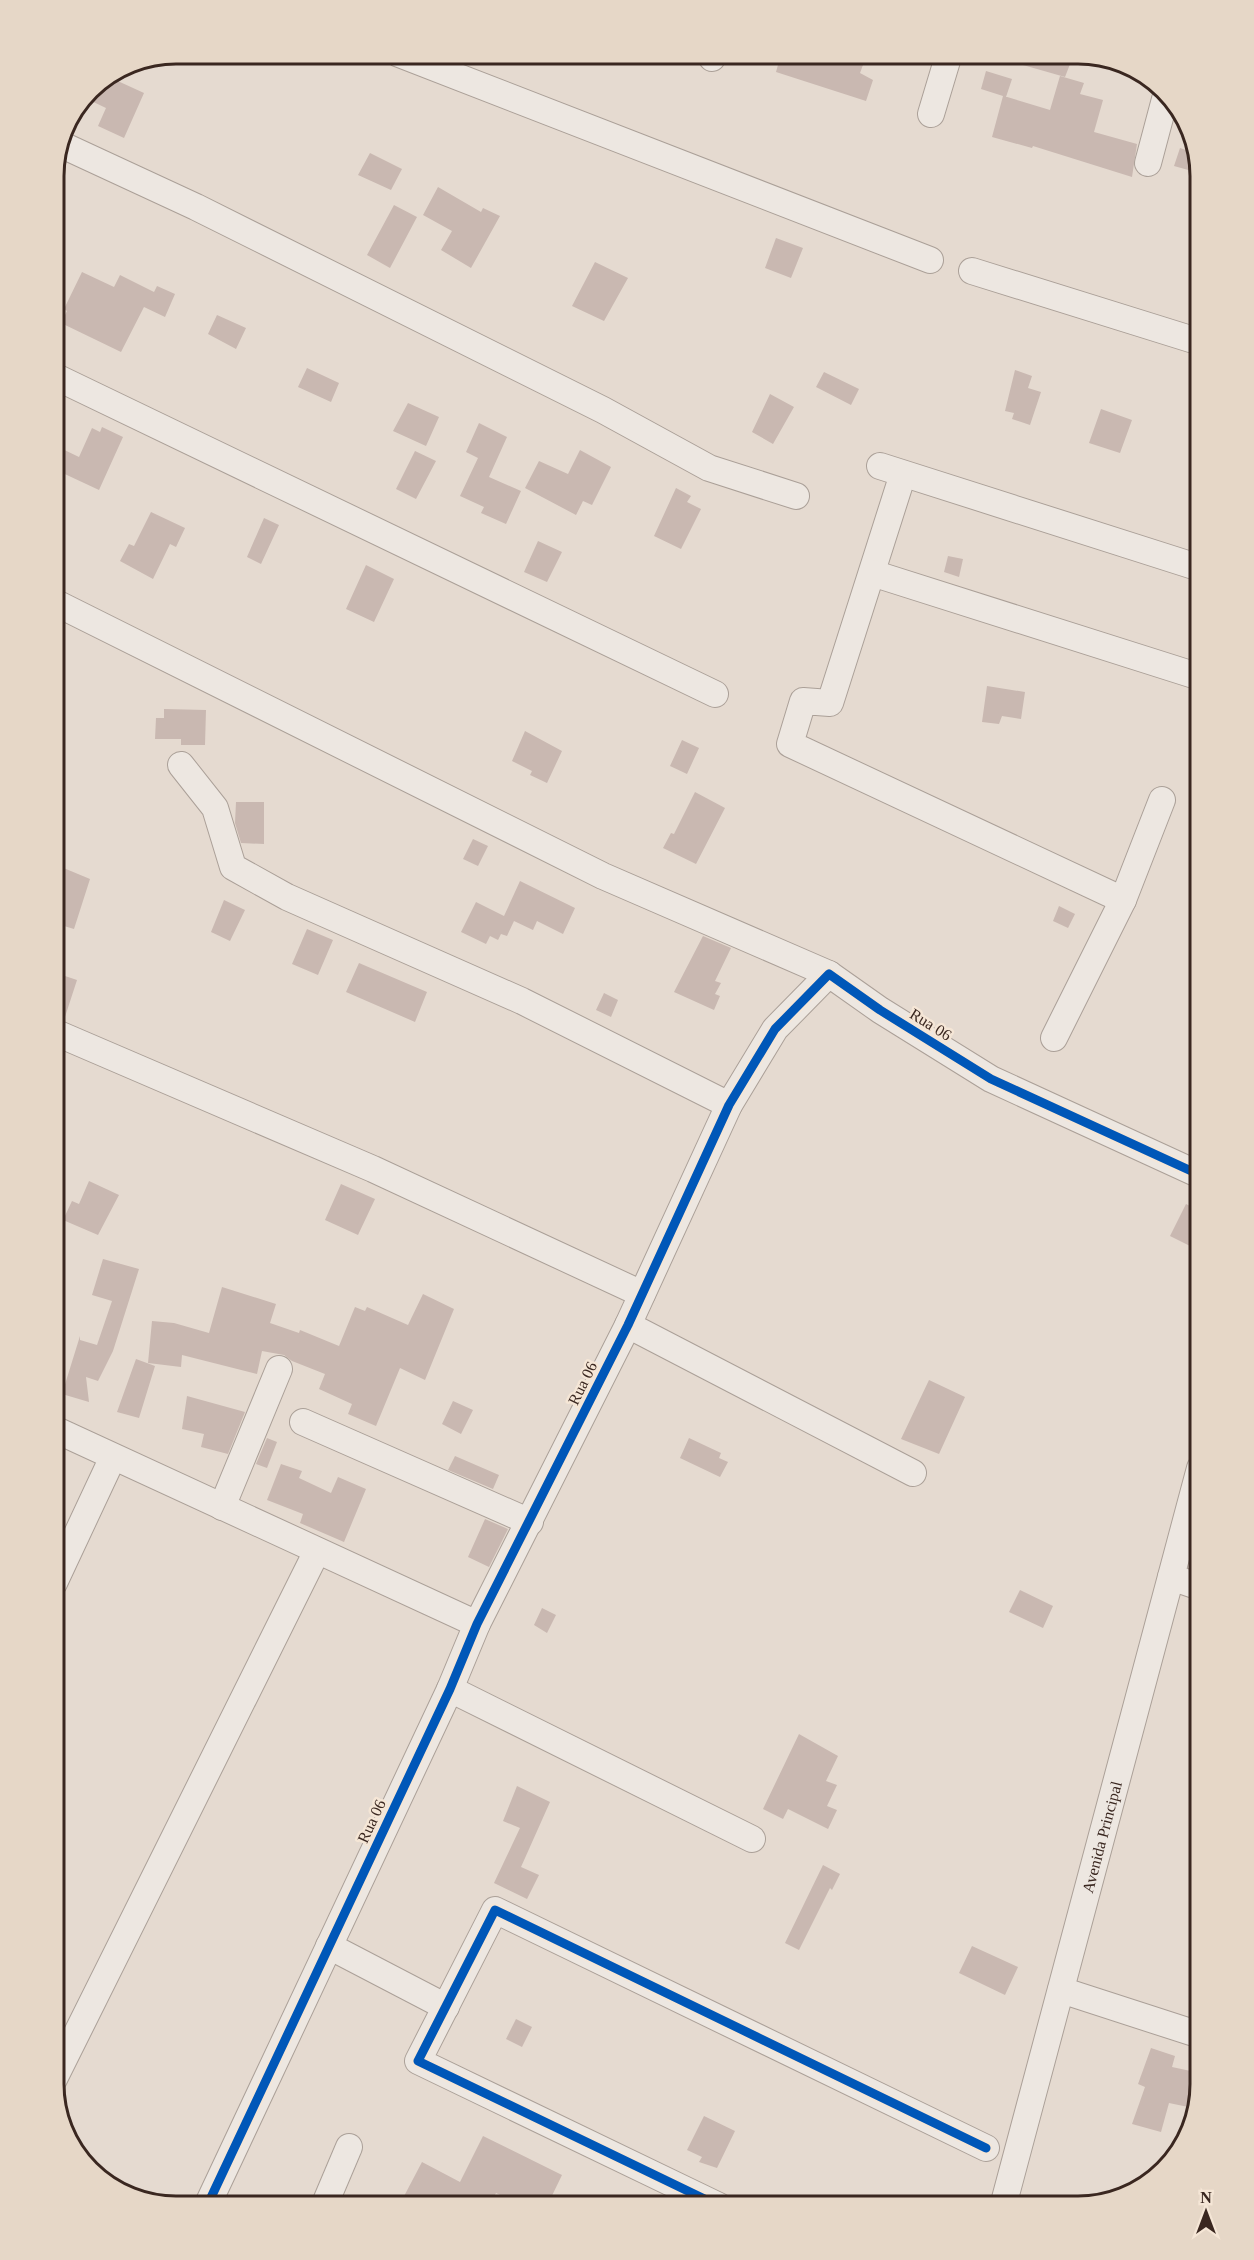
<svg xmlns="http://www.w3.org/2000/svg" width="1254" height="2260" font-family="Georgia,serif">
<rect width="100%" height="100%" fill="#e5dad0"/>
<path fill="#c9b8b1" d="M 781,54 L 806,54 L 820,58 L 822,54 L 867,54 L 860,73 L 873,80 L 866,101 L 776,72 Z
M 1002,54 L 1055,54 L 1072,59 L 1065,77 L 1002,59 Z
M 986,71 L 1012,79 L 1006,97 L 1004,96 L 1050,110 L 1060,76 L 1084,83 L 1080,94 L 1103,100 L 1094,132 L 1137,144 L 1132,177 L 1033,146 L 1032,148 L 992,137 L 1003,96 L 981,89 Z
M 109,77 L 144,93 L 124,138 L 98,126 L 106,108 L 85,98 L 90,90 Z
M 1180,148 L 1195,153 L 1199,173 L 1174,166 Z
M 370,153 L 402,169 L 391,190 L 358,175 Z
M 438,187 L 481,212 L 483,208 L 500,216 L 471,268 L 441,250 L 452,231 L 423,215 Z
M 394,205 L 417,217 L 390,268 L 367,255 Z
M 776,238 L 803,248 L 791,278 L 765,268 Z
M 595,262 L 628,278 L 604,321 L 572,306 Z
M 82,272 L 114,287 L 120,275 L 154,292 L 157,286 L 175,294 L 165,317 L 144,307 L 121,352 L 61,323 L 67,311 L 64,309 Z
M 217,315 L 246,328 L 236,349 L 208,334 Z
M 307,368 L 339,383 L 331,402 L 298,387 Z
M 1015,370 L 1032,376 L 1028,388 L 1041,392 L 1030,425 L 1012,419 L 1014,413 L 1005,411 Z
M 824,372 L 859,389 L 851,405 L 816,387 Z
M 770,394 L 794,407 L 773,444 L 752,432 Z
M 408,403 L 439,417 L 426,446 L 393,431 Z
M 1101,409 L 1132,420 L 1120,453 L 1089,443 Z
M 479,423 L 507,437 L 489,477 L 521,491 L 506,524 L 481,513 L 484,507 L 460,496 L 478,458 L 466,452 Z
M 102,427 L 123,437 L 99,490 L 54,469 L 54,445 L 79,457 L 92,428 L 100,432 Z
M 580,450 L 611,467 L 592,505 L 583,501 L 576,515 L 525,488 L 539,461 L 568,474 Z
M 415,451 L 436,461 L 416,499 L 396,489 Z
M 676,488 L 691,496 L 687,502 L 701,509 L 681,549 L 654,536 Z
M 151,512 L 185,528 L 176,547 L 170,544 L 153,579 L 120,561 L 129,544 L 134,546 Z
M 264,518 L 279,525 L 261,564 L 247,557 Z
M 538,541 L 562,552 L 547,582 L 524,572 Z
M 948,556 L 963,559 L 959,577 L 944,572 Z
M 366,565 L 394,579 L 374,622 L 346,609 Z
M 987,686 L 1025,692 L 1021,719 L 1002,716 L 999,724 L 982,722 Z
M 164,709 L 206,710 L 205,745 L 181,745 L 181,739 L 155,739 L 156,718 L 164,718 Z
M 525,731 L 562,751 L 547,783 L 530,775 L 532,771 L 512,761 Z
M 682,740 L 699,748 L 687,774 L 670,766 Z
M 695,792 L 725,808 L 696,864 L 663,848 L 671,833 L 674,834 Z
M 236,802 L 264,802 L 264,844 L 241,843 L 235,823 Z
M 473,839 L 488,846 L 478,866 L 463,859 Z
M 54,864 L 90,879 L 74,929 L 54,923 Z
M 520,881 L 575,908 L 563,934 L 537,921 L 533,930 L 514,921 L 507,936 L 501,934 L 498,940 L 490,936 L 486,944 L 461,932 L 476,902 L 504,916 Z
M 224,900 L 245,910 L 230,941 L 211,932 Z
M 1059,906 L 1075,914 L 1068,928 L 1053,921 Z
M 307,929 L 333,940 L 318,975 L 292,964 Z
M 703,936 L 731,948 L 715,981 L 721,983 L 715,994 L 720,996 L 714,1010 L 674,992 Z
M 359,963 L 427,992 L 415,1022 L 346,992 Z
M 62,975 L 77,980 L 64,1020 L 54,1017 L 54,998 Z
M 604,993 L 618,1000 L 611,1017 L 596,1010 Z
M 89,1181 L 119,1195 L 98,1235 L 63,1220 L 72,1201 L 79,1204 Z
M 341,1184 L 375,1199 L 358,1235 L 325,1220 Z
M 1186,1204 L 1200,1211 L 1200,1251 L 1170,1236 Z
M 103,1259 L 139,1269 L 113,1351 L 98,1381 L 86,1377 L 89,1402 L 62,1394 L 80,1336 L 80,1340 L 97,1345 L 112,1301 L 92,1295 Z
M 222,1287 L 276,1304 L 270,1323 L 299,1333 L 300,1330 L 339,1346 L 355,1307 L 365,1311 L 367,1307 L 408,1325 L 423,1294 L 454,1309 L 425,1380 L 400,1368 L 376,1426 L 348,1414 L 352,1404 L 319,1389 L 325,1374 L 292,1361 L 284,1355 L 262,1351 L 257,1374 L 182,1355 L 181,1367 L 148,1363 L 152,1321 L 174,1323 L 209,1333 Z
M 136,1359 L 155,1366 L 139,1418 L 117,1412 Z
M 929,1380 L 965,1397 L 939,1454 L 901,1439 Z
M 187,1396 L 245,1412 L 228,1454 L 201,1447 L 204,1434 L 182,1429 Z
M 453,1401 L 473,1410 L 461,1434 L 442,1424 Z
M 267,1438 L 277,1442 L 267,1468 L 256,1464 Z
M 689,1438 L 721,1453 L 719,1458 L 728,1462 L 720,1477 L 680,1458 Z
M 455,1456 L 499,1475 L 493,1489 L 448,1470 Z
M 281,1464 L 302,1471 L 299,1478 L 331,1493 L 338,1477 L 366,1489 L 344,1542 L 300,1523 L 303,1514 L 267,1500 Z
M 485,1519 L 508,1529 L 489,1567 L 468,1557 Z
M 1020,1590 L 1053,1606 L 1043,1628 L 1009,1612 Z
M 542,1608 L 556,1615 L 547,1633 L 534,1625 Z
M 799,1734 L 838,1756 L 826,1781 L 837,1785 L 827,1806 L 837,1810 L 828,1829 L 788,1809 L 783,1819 L 763,1809 Z
M 517,1786 L 550,1802 L 521,1867 L 539,1875 L 527,1899 L 494,1883 L 520,1828 L 503,1821 Z
M 823,1865 L 840,1874 L 832,1890 L 830,1888 L 799,1950 L 785,1943 Z
M 972,1946 L 1018,1967 L 1005,1995 L 959,1973 Z
M 516,2019 L 532,2027 L 522,2047 L 506,2039 Z
M 1151,2048 L 1175,2056 L 1172,2067 L 1200,2073 L 1200,2083 L 1193,2108 L 1169,2103 L 1161,2132 L 1132,2124 L 1145,2087 L 1138,2084 Z
M 704,2116 L 735,2131 L 717,2168 L 699,2162 L 702,2157 L 687,2150 Z
M 483,2136 L 562,2175 L 547,2206 L 523,2206 L 496,2193 L 489,2206 L 412,2206 L 402,2200 L 422,2162 L 460,2182 Z"/>
<g fill="none" stroke-linecap="round" stroke-linejoin="round">
<g stroke="#aba098" stroke-width="28">
<g id="minor">
<path d="M 399,54 L 930,260"/>
<path d="M 712,58 L 714,54"/>
<path d="M 931,114 L 949,54"/>
<path d="M 60,144 L 196,207 L 603,410 L 709,468 L 796,496"/>
<path d="M 1148,163 L 1165,99"/>
<path d="M 972,271 L 1200,342"/>
<path d="M 54,376 L 715,694"/>
<path d="M 880,466 L 1200,568"/>
<path d="M 903,474 L 830,703 L 803,701 L 790,744 L 1123,900"/>
<path d="M 872,573 L 1200,677"/>
<path d="M 54,602 L 603,876 L 829,974"/>
<path d="M 181,765 L 215,808 L 233,867 L 287,897 L 522,1001 L 729,1105"/>
<path d="M 54,1032 L 373,1169 L 642,1294"/>
<path d="M 1054,1038 L 1123,900 L 1162,800"/>
<path d="M 628,1325 L 913,1473"/>
<path d="M 303,1422 L 530,1522"/>
<path d="M 54,1429 L 477,1624"/>
<path d="M 222,1507 L 279,1369"/>
<path d="M 1171,1577 L 1200,1587"/>
<path d="M 54,1583 L 113,1457"/>
<path d="M 450,1689 L 752,1839"/>
<path d="M 329,1946 L 446,2007"/>
<path d="M 1061,1990 L 1200,2035"/>
<path d="M 54,2079 L 317,1551"/>
<path d="M 207,2206 L 450,1689 L 477,1624 L 628,1325 L 729,1105 L 775,1029 L 829,974 L 880,1010 L 991,1079 L 1200,1175"/>
<path d="M 324,2206 L 349,2147"/>
<path d="M 719,2206 L 418,2061 L 495,1910 L 986,2148"/>
<path id="s1" d="M 1003,2206 L 1200,1468"/>
</g>
</g>
<use href="#minor" stroke="#ede7e1" stroke-width="26"/>
<g stroke="#f5e6d6" stroke-width="13">
<path id="cycleway" d="M 207,2206 L 450,1689 L 477,1624 L 628,1325 L 729,1105 L 775,1029 L 829,974 L 880,1010 L 991,1079 L 1200,1175
M 719,2206 L 418,2061 L 495,1910 L 986,2148"/>
</g>
<use href="#cycleway" stroke="#0057b8" stroke-width="9"/>
</g>
<g text-anchor="middle" stroke-width="5" stroke-linejoin="round" paint-order="stroke">
<g font-size="16" fill="#3a2720" stroke="#f5e6d6">
<text transform="translate(931 1024) rotate(32)" y="6">Rua 06</text>
<text transform="translate(582 1383) rotate(-64)" y="6">Rua 06</text>
<text transform="translate(371 1821) rotate(-65)" y="6">Rua 06</text>
<text dy="6" stroke="none"><textPath href="#s1" startOffset="382">Avenida Principal</textPath></text>
</g>
</g>
<path d="M0 0H1254V2260H0ZM176 64H1078A112 112 0 0 1 1190 176V2084A112 112 0 0 1 1078 2196H176A112 112 0 0 1 64 2084V176A112 112 0 0 1 176 64Z" fill="#e6d7c7" fill-rule="evenodd"/>
<path fill="none" stroke="#3a2720" stroke-width="3" d="M176 64H1078A112 112 0 0 1 1190 176V2084A112 112 0 0 1 1078 2196H176A112 112 0 0 1 64 2084V176A112 112 0 0 1 176 64Z"/>
<g transform="translate(1206 2212)" stroke="#f5e6d6" stroke-width="4.5" paint-order="stroke">
<path d="M0-4.5L10 22L0 15L-10 22Z" fill="#3a2720"/>
<text y="-9" font-size="16" font-weight="bold" text-anchor="middle" fill="#3a2720">N</text>
</g>
</svg>
